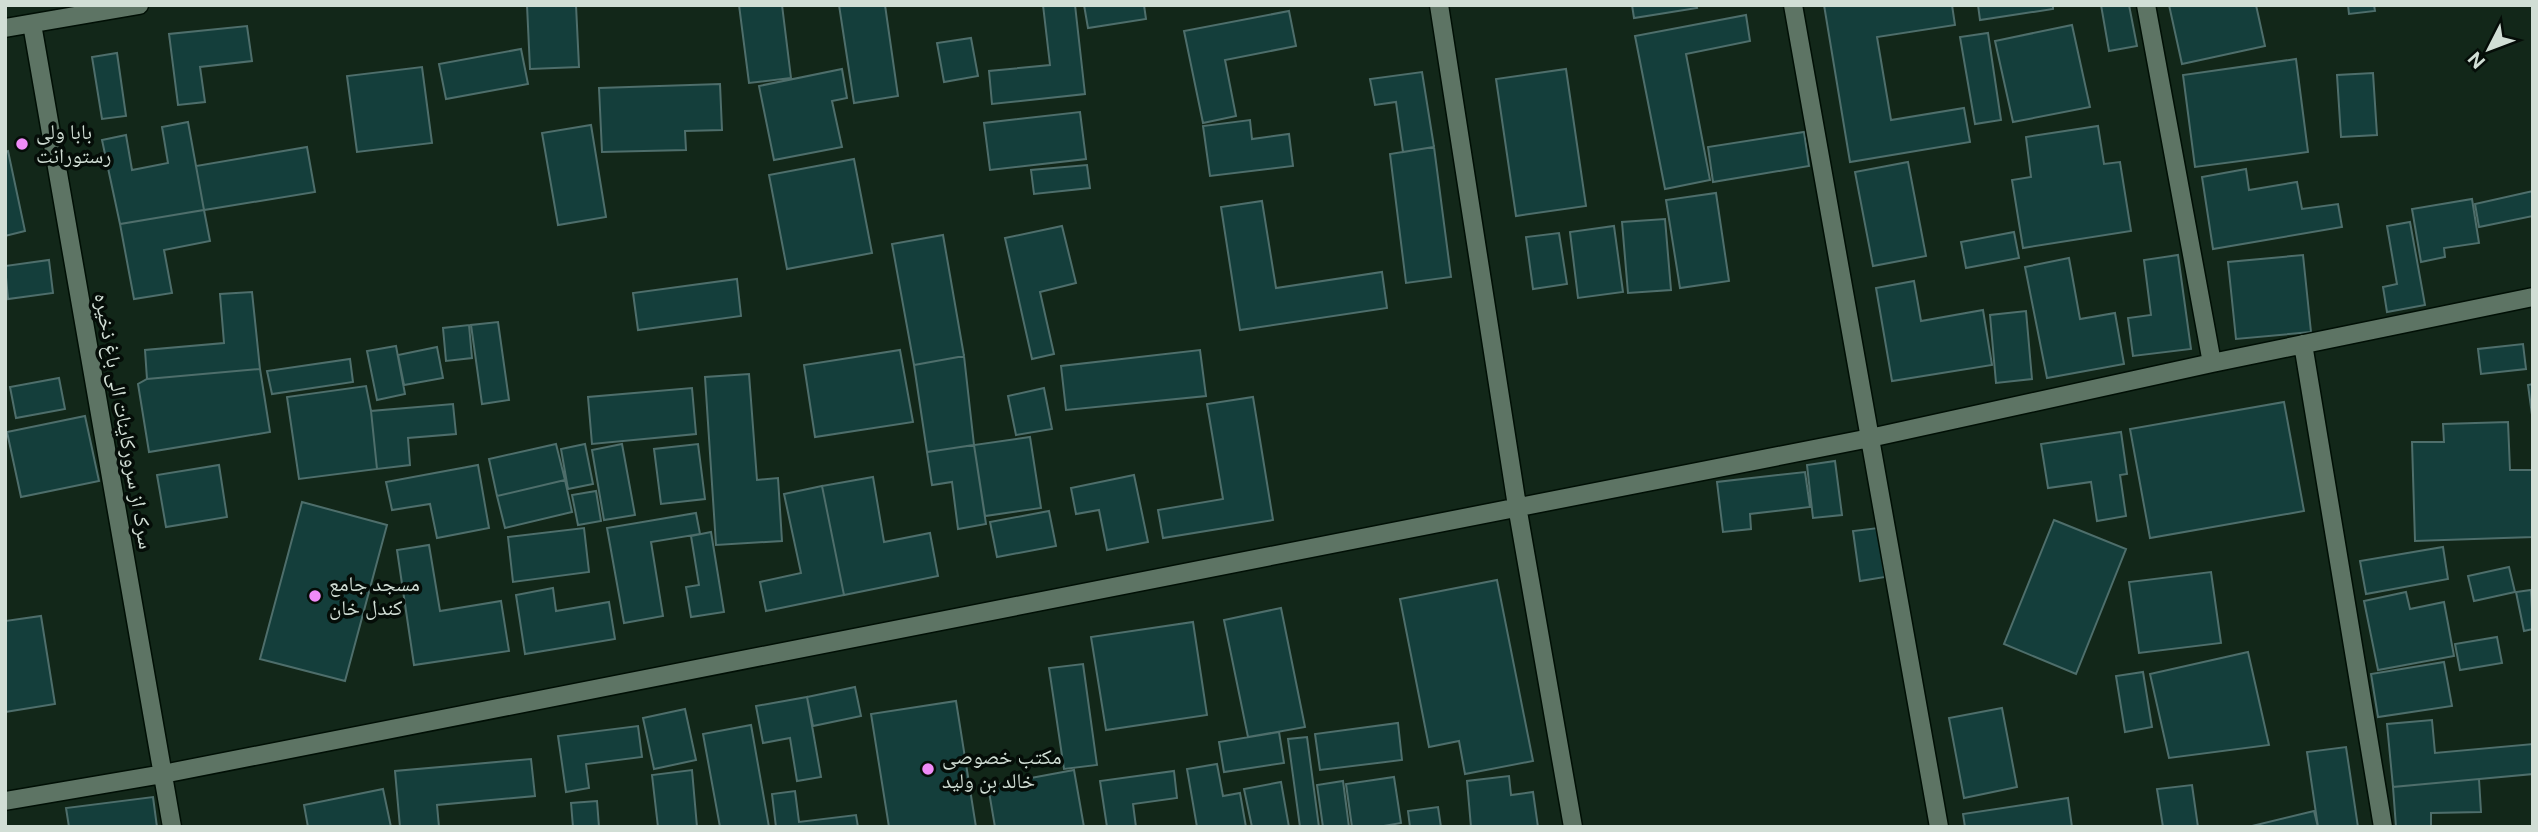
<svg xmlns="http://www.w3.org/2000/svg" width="2538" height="832" font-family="'Public Sans','Noto Naskh Arabic',sans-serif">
<rect width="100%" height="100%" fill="#122719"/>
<path fill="#143e3b" stroke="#4e6e6b" stroke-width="2" d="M 527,5 L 576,5 L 579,67 L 530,69 Z
M 739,5 L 782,5 L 791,78 L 749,83 Z
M 839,5 L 885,5 L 898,96 L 854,103 Z
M 1043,5 L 1075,5 L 1085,94 L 992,104 L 989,71 L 1050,65 Z
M 1084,5 L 1144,5 L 1146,19 L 1088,28 Z
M 1632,5 L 1696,5 L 1697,8 L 1634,18 Z
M 1824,5 L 1952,5 L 1955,25 L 1877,37 L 1891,120 L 1964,108 L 1970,142 L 1850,162 Z
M 1978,5 L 2053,5 L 2053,9 L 1980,20 Z
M 2101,5 L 2129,5 L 2137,46 L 2109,51 Z
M 2169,5 L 2256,5 L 2265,46 L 2182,64 Z
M 2348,5 L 2374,5 L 2375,11 L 2349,14 Z
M 1289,11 L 1296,46 L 1225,60 L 1236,116 L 1203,123 L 1184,31 Z
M 1746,15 L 1750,41 L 1686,54 L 1710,180 L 1665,189 L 1635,36 Z
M 2072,25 L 2090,107 L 2013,122 L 1995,41 Z
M 247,26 L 252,61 L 200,67 L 205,102 L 178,105 L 169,34 Z
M 1988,33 L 2001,120 L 1975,124 L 1960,37 Z
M 971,38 L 978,76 L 944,82 L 937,43 Z
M 521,49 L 528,84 L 446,99 L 439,64 Z
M 117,53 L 126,116 L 102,119 L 92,57 Z
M 2296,59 L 2308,152 L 2195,167 L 2183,75 Z
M 422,67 L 432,143 L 357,152 L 347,76 Z
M 842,69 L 847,98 L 832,101 L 842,147 L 774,160 L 759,86 Z
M 1566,69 L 1586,206 L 1516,216 L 1496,79 Z
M 1422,72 L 1434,147 L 1403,152 L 1396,102 L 1375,105 L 1370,79 Z
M 2373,73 L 2377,135 L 2341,137 L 2337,75 Z
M 720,84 L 722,130 L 685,131 L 686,150 L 602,152 L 599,88 Z
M 1080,112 L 1086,159 L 990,170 L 984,123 Z
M 1250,120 L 1252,139 L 1289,134 L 1293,166 L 1210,176 L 1203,126 Z
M 188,122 L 204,210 L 120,224 L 102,140 L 126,135 L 132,170 L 168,163 L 162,127 Z
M 591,125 L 606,217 L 558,225 L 542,133 Z
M 2098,126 L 2104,164 L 2120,162 L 2131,231 L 2023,248 L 2012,180 L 2031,177 L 2026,137 Z
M 1804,132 L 1809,166 L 1713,182 L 1708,147 Z
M 307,147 L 315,192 L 204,210 L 196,166 Z
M 1434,147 L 1451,277 L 1406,283 L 1390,154 Z
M 8,151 L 25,231 L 5,236 L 5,152 Z
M 854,159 L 872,253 L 787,269 L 769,175 Z
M 1908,162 L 1926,256 L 1873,266 L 1855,172 Z
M 1087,165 L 1090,188 L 1034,194 L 1031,170 Z
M 2246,169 L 2249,190 L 2297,182 L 2302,209 L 2338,204 L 2342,227 L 2213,249 L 2202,177 Z
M 2533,191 L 2533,216 L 2479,227 L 2475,204 Z
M 1716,193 L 1729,281 L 1680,288 L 1666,200 Z
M 2472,199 L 2479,243 L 2444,248 L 2445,257 L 2421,262 L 2412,209 Z
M 1262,201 L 1276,288 L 1382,272 L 1387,308 L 1240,330 L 1221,207 Z
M 204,210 L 210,241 L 164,250 L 172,293 L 134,299 L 120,224 Z
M 1665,219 L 1671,290 L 1628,293 L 1622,222 Z
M 2410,222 L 2425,305 L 2387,312 L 2383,287 L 2397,284 L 2387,226 Z
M 1062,226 L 1076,283 L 1040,292 L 1054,354 L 1032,359 L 1005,238 Z
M 1614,226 L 1623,292 L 1578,298 L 1570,232 Z
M 2014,232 L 2019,258 L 1966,268 L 1961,242 Z
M 1559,233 L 1567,284 L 1533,289 L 1526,237 Z
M 943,235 L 964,356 L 914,365 L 892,244 Z
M 2178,255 L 2191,349 L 2133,356 L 2128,318 L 2151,315 L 2144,260 Z
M 2303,255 L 2311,332 L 2236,339 L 2228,262 Z
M 2069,258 L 2080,319 L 2115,313 L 2124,364 L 2047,378 L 2025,267 Z
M 49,260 L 53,293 L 8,299 L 5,266 Z
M 737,279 L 741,316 L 638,330 L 633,293 Z
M 1914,281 L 1921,321 L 1983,310 L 1992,365 L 1892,381 L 1876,288 Z
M 252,292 L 260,369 L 147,379 L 145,350 L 224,343 L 220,294 Z
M 2026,311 L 2032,379 L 1996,383 L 1990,315 Z
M 498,322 L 509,400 L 482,404 L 471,325 Z
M 469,325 L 472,358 L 446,361 L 443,328 Z
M 2523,344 L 2526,369 L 2481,374 L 2478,349 Z
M 396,346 L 405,394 L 377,400 L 367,351 Z
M 437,347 L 443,378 L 404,385 L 398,355 Z
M 900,350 L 913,422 L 815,437 L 804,365 Z
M 1200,350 L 1206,396 L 1066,410 L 1061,366 Z
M 964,356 L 974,445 L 927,452 L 914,365 Z
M 350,359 L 353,382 L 272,394 L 267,371 Z
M 260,369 L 270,432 L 149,452 L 138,384 L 147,379 Z
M 749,374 L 757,480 L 778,478 L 782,541 L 716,545 L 705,377 Z
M 59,378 L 65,409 L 16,418 L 10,387 Z
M 2533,384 L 2533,422 L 2528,385 Z
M 366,386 L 371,411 L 377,469 L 299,479 L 287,397 Z
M 692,388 L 696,434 L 592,444 L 588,397 Z
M 1044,388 L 1052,429 L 1016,435 L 1008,396 Z
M 1253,397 L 1273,520 L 1163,538 L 1158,510 L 1223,499 L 1207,404 Z
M 2284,402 L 2304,511 L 2150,538 L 2130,429 Z
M 453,404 L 456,434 L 408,438 L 410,465 L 377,469 L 371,411 Z
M 85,416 L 99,481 L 21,497 L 7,432 Z
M 2508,422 L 2510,470 L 2533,470 L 2533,537 L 2415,541 L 2412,442 L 2444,442 L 2443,424 Z
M 2121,432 L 2127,474 L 2120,475 L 2126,516 L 2097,521 L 2091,482 L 2048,488 L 2041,444 Z
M 1030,437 L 1041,508 L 985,516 L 974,445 Z
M 556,444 L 565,480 L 497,496 L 489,459 Z
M 585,444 L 593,484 L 568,489 L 561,449 Z
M 622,444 L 635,515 L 604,520 L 592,450 Z
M 698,444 L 705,499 L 661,504 L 654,449 Z
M 974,445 L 986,524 L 958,529 L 952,482 L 932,485 L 927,452 Z
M 1835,461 L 1842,515 L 1813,518 L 1807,465 Z
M 219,465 L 227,517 L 166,527 L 157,475 Z
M 478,465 L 489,528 L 437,538 L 430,504 L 392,510 L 386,482 Z
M 1805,472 L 1810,507 L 1750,514 L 1751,529 L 1723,532 L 1717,482 Z
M 1134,475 L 1148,542 L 1107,550 L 1099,510 L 1076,514 L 1071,488 Z
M 873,477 L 884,542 L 930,533 L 938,576 L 844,595 L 822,486 Z
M 565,480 L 572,512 L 505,528 L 497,496 Z
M 822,486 L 844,595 L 766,611 L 760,582 L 801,573 L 784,494 Z
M 596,491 L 601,521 L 578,525 L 572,495 Z
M 302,502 L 387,525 L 345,681 L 260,659 Z
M 1049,511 L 1056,546 L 997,557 L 990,522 Z
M 696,513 L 700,534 L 651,542 L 663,616 L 624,623 L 607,528 Z
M 2054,520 L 2126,549 L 2076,674 L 2004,644 Z
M 584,528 L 589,572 L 513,582 L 508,537 Z
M 1878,528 L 1885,577 L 1860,581 L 1853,531 Z
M 711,532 L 724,612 L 691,617 L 686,587 L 699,585 L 691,536 Z
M 429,545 L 440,611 L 501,601 L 509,651 L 414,665 L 397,550 Z
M 2443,547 L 2448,579 L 2366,594 L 2360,561 Z
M 2509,567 L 2515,592 L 2474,601 L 2468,576 Z
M 2211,572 L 2221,643 L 2139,653 L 2129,582 Z
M 1497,580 L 1533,761 L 1465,774 L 1459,741 L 1429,747 L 1400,599 Z
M 553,588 L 556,611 L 609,602 L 615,639 L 525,654 L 516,595 Z
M 2531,590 L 2533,629 L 2524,631 L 2516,592 Z
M 2406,592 L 2410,609 L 2444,602 L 2454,656 L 2378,670 L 2364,601 Z
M 1281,608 L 1305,727 L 1248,737 L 1224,620 Z
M 41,616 L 55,704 L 5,712 L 5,621 Z
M 1193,622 L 1207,715 L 1106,730 L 1091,637 Z
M 2497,637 L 2502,663 L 2460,670 L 2455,644 Z
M 2248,652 L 2269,745 L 2169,758 L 2150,674 Z
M 2444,662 L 2452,706 L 2378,717 L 2371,674 Z
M 1083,664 L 1097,765 L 1064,769 L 1049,668 Z
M 2143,672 L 2152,727 L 2125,732 L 2116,676 Z
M 855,687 L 861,716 L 813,726 L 807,697 Z
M 807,697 L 821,777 L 797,781 L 790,738 L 763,743 L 756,706 Z
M 956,701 L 976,827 L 889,827 L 871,714 Z
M 2002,708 L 2017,787 L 1964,798 L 1949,718 Z
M 685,709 L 696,760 L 654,769 L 643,718 Z
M 2432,720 L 2435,753 L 2533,744 L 2533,774 L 2393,787 L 2387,724 Z
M 1398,723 L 1402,760 L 1320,770 L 1315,734 Z
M 751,725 L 769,827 L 720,827 L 703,734 Z
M 638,726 L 642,757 L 586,764 L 589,788 L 566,792 L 558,736 Z
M 1279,732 L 1284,763 L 1224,772 L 1219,742 Z
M 1307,737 L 1319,827 L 1300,827 L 1288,739 Z
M 2346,747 L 2358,827 L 2318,827 L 2307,752 Z
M 531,759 L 535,796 L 437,805 L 439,827 L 400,827 L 395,771 Z
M 1217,764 L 1223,796 L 1240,793 L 1246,827 L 1197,827 L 1187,769 Z
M 692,770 L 697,827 L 658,827 L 652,775 Z
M 1074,770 L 1084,827 L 995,827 L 988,786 Z
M 1174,771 L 1177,798 L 1133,804 L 1136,827 L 1107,827 L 1100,781 Z
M 1509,776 L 1511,795 L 1533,792 L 1538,827 L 1471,827 L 1467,781 Z
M 1394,777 L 1401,823 L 1378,827 L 1352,827 L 1346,784 Z
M 2479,779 L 2481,812 L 2431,813 L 2431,827 L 2396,827 L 2393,787 Z
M 1343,781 L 1349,827 L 1323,827 L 1317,785 Z
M 1281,782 L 1289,827 L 1252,827 L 1244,789 Z
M 2192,785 L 2198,827 L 2163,827 L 2157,789 Z
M 383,789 L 391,827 L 308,827 L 304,805 Z
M 795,791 L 799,822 L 856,815 L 858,827 L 776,827 L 772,794 Z
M 153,797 L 157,827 L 69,827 L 66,808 Z
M 2068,798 L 2072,827 L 1965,827 L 1963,814 Z
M 597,801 L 599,827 L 573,827 L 571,803 Z
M 1438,807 L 1441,827 L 1410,827 L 1408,811 Z
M 2314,811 L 2318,827 L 2248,827 Z"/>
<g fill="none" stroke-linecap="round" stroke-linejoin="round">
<g stroke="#000f05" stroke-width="21">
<path id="minor" d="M 1439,5 L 1517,506 L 1573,827
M 1793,5 L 1939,827
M 2146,5 L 2212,363
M 32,24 L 172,827
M 5,28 L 139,5
M 2303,344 L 2383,827
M 5,801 L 163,774 L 1870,438 L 2212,363 L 2533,297"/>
</g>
<use href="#minor" stroke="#5d7464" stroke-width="18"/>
</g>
<g fill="#ef8bf7" stroke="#050d08" stroke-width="2.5">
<circle cx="22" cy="144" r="7"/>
<circle cx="315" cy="596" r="7"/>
<circle cx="928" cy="769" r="7"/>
</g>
<g text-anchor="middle" stroke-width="7" stroke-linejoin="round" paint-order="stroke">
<g font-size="21" fill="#d1ded5" stroke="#050d08" text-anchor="start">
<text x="36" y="139">بابا ولی<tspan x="36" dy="24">رستورانت</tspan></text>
<text x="329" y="591">مسجد جامع<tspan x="329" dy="24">کندل خان</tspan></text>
<text x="942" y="764">مکتب خصوصی<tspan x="942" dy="24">خالد بن ولید</tspan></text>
</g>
<g font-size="21" fill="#d1ded5" stroke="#050d08">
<text transform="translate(124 421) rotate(80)" y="7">سرک از سرورکاینات الی باغ ذخیره</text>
</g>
</g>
<rect width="2538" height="832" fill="none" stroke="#d1ded5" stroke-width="14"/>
<g transform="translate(2489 49) rotate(228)" stroke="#050d08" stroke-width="5" paint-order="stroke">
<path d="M0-5L12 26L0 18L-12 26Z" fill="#d1ded5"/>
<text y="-10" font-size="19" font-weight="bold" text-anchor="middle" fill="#d1ded5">N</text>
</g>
</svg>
